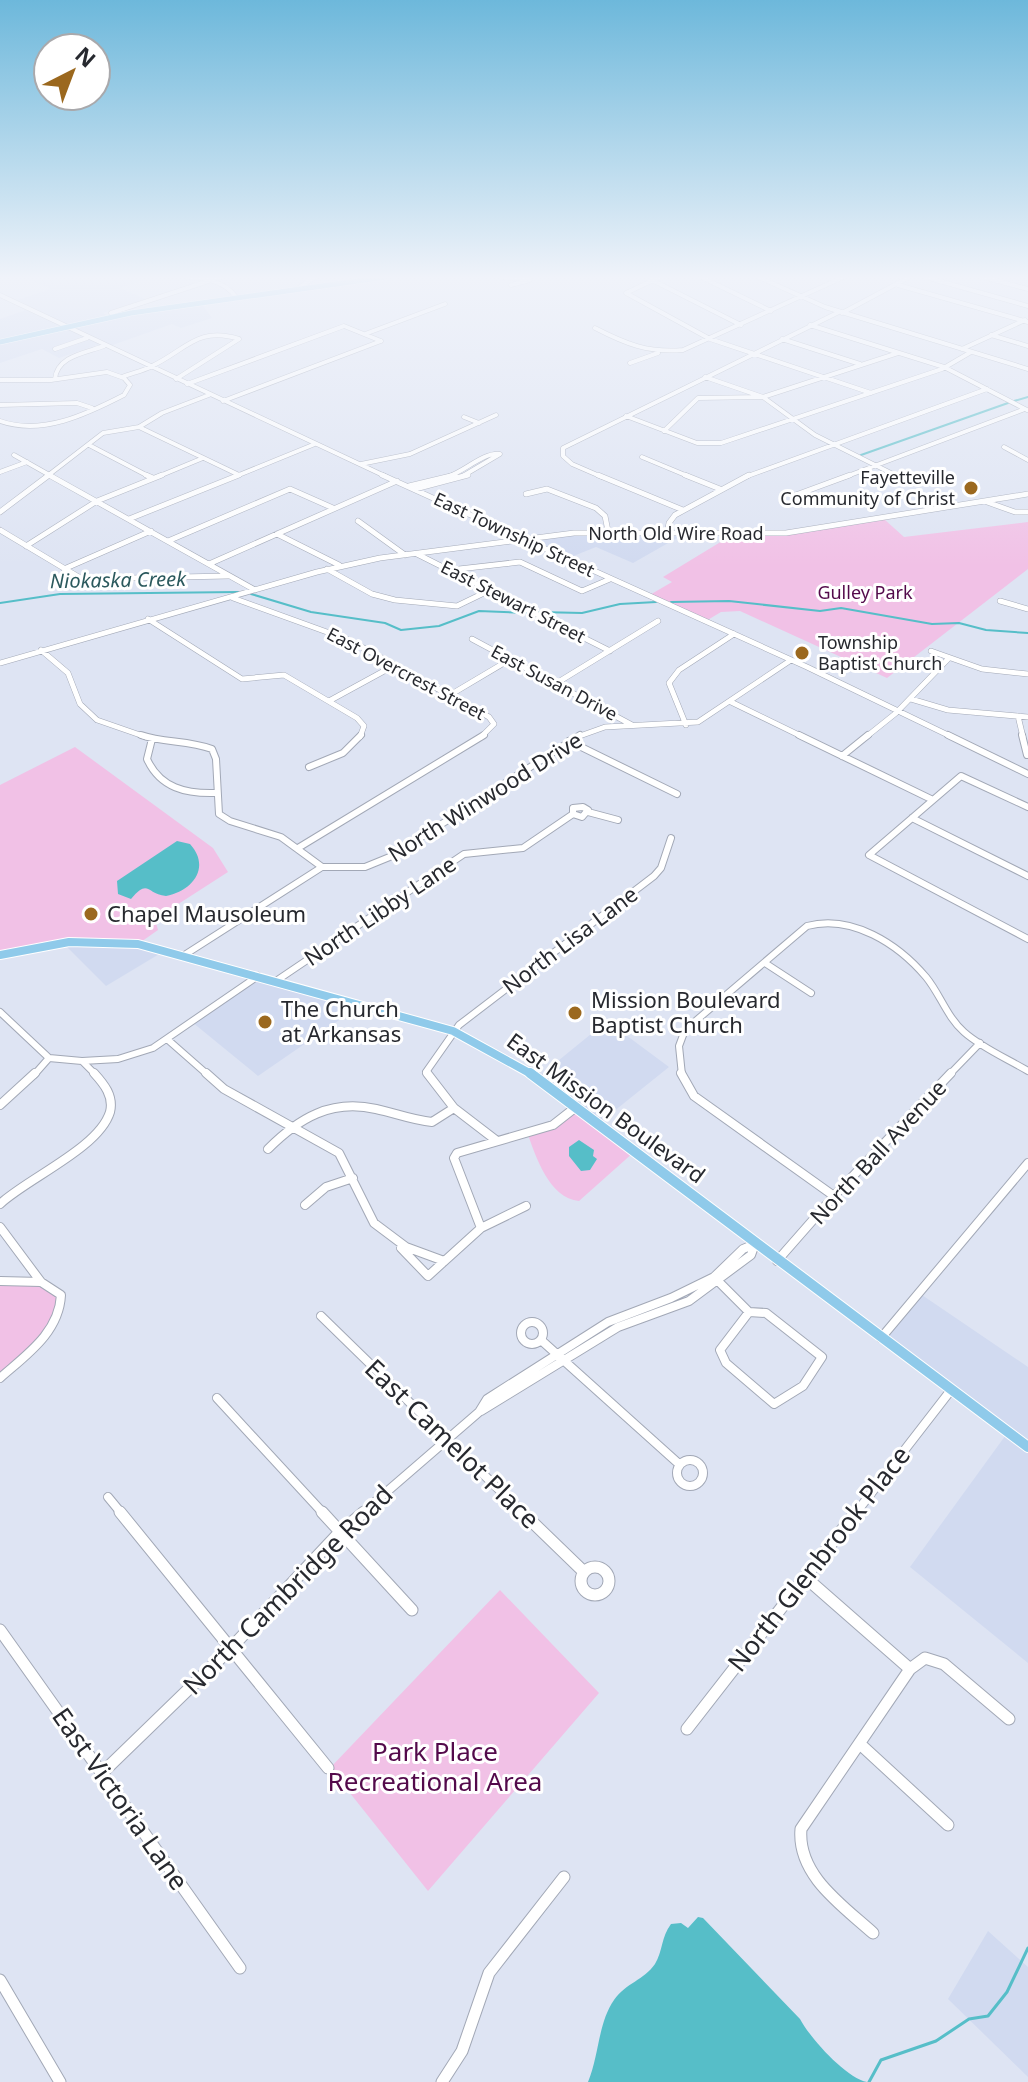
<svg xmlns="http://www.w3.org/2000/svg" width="1028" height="2082" font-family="'Noto Sans',sans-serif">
<rect width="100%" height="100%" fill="#dee4f3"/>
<path fill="#d1daf0" d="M 20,275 L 158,275 L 120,288 L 145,299 L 103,313 L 111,317 L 201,303 L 212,318 L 181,328 L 172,324 L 107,347 L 100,344 L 59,358 L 42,349 L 0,363 L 0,319 L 29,309 L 40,311 L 17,300 L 51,289 Z
M 570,534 L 684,534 L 633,563 L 596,547 L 566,559 L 524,539 Z
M 62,942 L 166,950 L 106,986 Z
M 258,976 L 361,1005 L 258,1076 L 192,1022 Z
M 607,1021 L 669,1067 L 598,1124 L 537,1078 Z
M 919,1293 L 1028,1367 L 1028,1663 L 910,1567 L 1008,1432 L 881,1338 Z
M 988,1931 L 1028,1967 L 1028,2077 L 948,1999 Z"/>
<path fill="#f1c1e6" d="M 884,519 L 904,537 L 1028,522 L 1028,569 L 887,678 L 740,611 L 721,612 L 706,621 L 648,596 L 672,582 L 663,577 L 732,535 L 756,535 Z
M 75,747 L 213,848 L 228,872 L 155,919 L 158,930 L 138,944 L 95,940 L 0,955 L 0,785 Z
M 576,1107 L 634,1152 L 579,1201 C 549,1198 536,1157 527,1132 L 553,1125 Z
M 0,1281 L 41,1282 L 61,1295 L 57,1319 L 0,1378 Z
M 500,1590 L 599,1693 L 428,1891 L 330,1768 Z"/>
<path fill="#56bec8" d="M 177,841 L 190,844 C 211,867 193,891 166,896 C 146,894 149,878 131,899 L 118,894 L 117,881 Z
M 579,1140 L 594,1150 L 593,1156 L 597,1159 L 590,1170 L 581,1171 L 569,1156 L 569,1147 Z
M 698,1917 L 703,1918 L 800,2019 C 810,2038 846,2078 867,2082 L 588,2082 C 599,2056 598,2023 614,2000 C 626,1983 644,1980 655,1964 C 663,1951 661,1937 671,1924 L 681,1923 L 688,1928 Z"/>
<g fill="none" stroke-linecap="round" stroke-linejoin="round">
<path stroke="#56bec8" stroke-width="2" d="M 1014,401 L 1028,397
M 861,455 L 1008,403
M 251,594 L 311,612 L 385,623 L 401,630 L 439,626 L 479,611 L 529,613
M 671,602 L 729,601 L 820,611 L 841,608 L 932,624 L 959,623 L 986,630 L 1028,633
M 0,603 L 60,594 L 238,592
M 539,612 L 582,613 L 620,604 L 656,602"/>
<path stroke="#56bec8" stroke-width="3" d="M 869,2082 L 881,2060 L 936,2041 L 969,2019 L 988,2016 L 1007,1992 L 1028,1948"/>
<g stroke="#a2a8b6" stroke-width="5">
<path id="minor-far4" d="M 158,275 C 186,279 218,272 237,298
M 486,275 L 530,280 L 511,285
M 664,275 L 626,293 L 710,339 L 871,393
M 697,275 L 771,311
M 754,275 L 825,307 L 1028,369
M 918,275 L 1028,306
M 975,275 L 1028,289
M 652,280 L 741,325
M 898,285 L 1028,322
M 297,289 L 318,275
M 0,295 L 387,477
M 111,313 L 227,275
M 842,313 L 913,275
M 810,325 L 944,367 L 1027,410
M 595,328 C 626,344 648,353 683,350 L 848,275
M 365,334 L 445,304
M 991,335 L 1028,346
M 782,339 L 860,364
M 55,349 L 87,338
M 962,349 L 1025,320
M 630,363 L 658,353
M 122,377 C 132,373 143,371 152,366 C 186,350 197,326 239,339
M 705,377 L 763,397 L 815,435 L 899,477
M 55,379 C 57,356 85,353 104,346
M 176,379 L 239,339
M 0,380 L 51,380 L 107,372 L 124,378 L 130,385 L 124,395 C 87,414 42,436 0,421
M 187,384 L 344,326 L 381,341
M 223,401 L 381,341
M 0,405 L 77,403 L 92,408
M 626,416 L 697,443 L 721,443 L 942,369 L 971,352
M 464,417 L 479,423
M 139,427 L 237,474
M 664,431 L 698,398 L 763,397 L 898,353
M 89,445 L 150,477
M 1004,447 L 1028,460
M 14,455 L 53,477
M 642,457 L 690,477
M 361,464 L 410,454 L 496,415
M 0,472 L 27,462
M 46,477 L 103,433 L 139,427 L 162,413 L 209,395
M 157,477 L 203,458
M 234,477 L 315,444
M 447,477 C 464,472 483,452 500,454 L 461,477
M 602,477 L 572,464 L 563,456 L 563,448 L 839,312
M 745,477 L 987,389
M 845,477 L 1025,409"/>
</g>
<g stroke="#a2a8b6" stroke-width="6">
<path id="minor-far3" d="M 49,475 L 255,590
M 146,475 L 153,478
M 382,475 L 807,667 L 952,737
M 598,475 L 683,510
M 685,475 L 720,489
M 895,475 L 902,478
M 409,486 L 455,475
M 415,489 L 468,475
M 526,494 L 547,489 L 596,508 L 605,516 L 608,531
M 793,496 L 850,475
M 987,502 L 1015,512 L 1028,512
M 0,512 L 49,475
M 129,519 L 239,475
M 358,521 L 405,555
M 0,530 L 82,579 L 228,576
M 277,534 L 339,565
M 667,534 L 669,523 L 675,515 L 749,475
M 168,541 L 290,489 L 333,508
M 26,546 L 97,501 L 162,475
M 417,554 L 610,651
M 209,564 L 397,481
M 64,569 L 151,531
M 327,569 L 372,594 L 395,600 L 457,606 L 488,591
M 450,570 L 520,562 L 582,591 L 610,579
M 233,598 L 349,640 L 489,717 L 494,724 L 481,737
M 1000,601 L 1028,609
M 148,619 L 242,679 L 284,675 L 357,718 L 364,726 L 360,737
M 472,639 L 632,725
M 41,650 L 68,673 L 80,704 L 97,720 L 146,737
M 931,651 L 982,669 L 1028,674
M 0,663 L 317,572 L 380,558 L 574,533 L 786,533 L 1028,494
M 555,684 L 658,621
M 450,695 L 509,660
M 911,699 L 948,710 L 1028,717
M 329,701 L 395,665
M 731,702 L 803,737
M 1018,716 L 1023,737
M 686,725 L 669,683 L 679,670 L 734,634
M 577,737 L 605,727 L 698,722 L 791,660
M 866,737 L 896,713 L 949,658"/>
</g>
<g stroke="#a2a8b6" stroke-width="8">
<path id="minor-far2" d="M 141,735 C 164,743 188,740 212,749 L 216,759 L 219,814 L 230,821 L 281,837 L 322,867
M 799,735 L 933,800
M 948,735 L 1028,774
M 1022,735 L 1027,755
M 152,739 L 147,759 C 160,788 186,794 216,793
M 569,741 L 677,794
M 842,756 L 868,735
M 309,767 L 343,753 L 361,735
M 583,807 L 588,810 L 582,817 L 573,814 L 573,808 Z
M 1028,807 L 961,776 L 869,855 L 1028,939
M 588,812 L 618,820
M 912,818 L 1028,876
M 298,848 L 484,735
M 186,954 L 322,867 L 365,867 L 392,856 L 580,735
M 765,963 L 811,993
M 276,981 L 464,854 L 523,848 L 573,814
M 0,1012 L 49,1058
M 167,1039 L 208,1075
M 34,1075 L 49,1058 L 82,1061
M 96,1075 L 82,1061 L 118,1059 L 153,1048 L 258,976
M 428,1075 L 426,1072 L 459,1025 L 654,876 L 661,868 L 671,838
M 682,1075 L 679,1046 L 685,1030 L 807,926 C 852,914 898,944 926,977 C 940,994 947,1017 964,1032 C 982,1048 1008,1059 1028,1071
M 949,1075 L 980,1043"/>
</g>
<g stroke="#a2a8b6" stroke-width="10">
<path id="minor-far1" d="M 206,1073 L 224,1089 L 339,1153 L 374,1223 L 406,1247 L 444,1261
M 427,1073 L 454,1108 L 497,1141
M 681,1073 L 694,1096 L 834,1196
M 0,1105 L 35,1073
M 268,1149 C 299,1118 331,1099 376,1109 C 395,1113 412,1120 432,1122 L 454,1108
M 0,1204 C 28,1178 99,1148 110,1112 C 114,1096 104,1084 94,1073
M 305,1205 L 326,1187 L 353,1178
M 0,1227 L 41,1282
M 481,1228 L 454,1158 L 457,1153 L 553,1125 L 576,1107
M 401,1248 L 428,1276 L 481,1228 L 526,1206
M 777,1261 L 834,1196 L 951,1073
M 0,1281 L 41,1282 L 61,1295 C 59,1333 26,1355 0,1378
M 718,1281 L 749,1312
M 749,1312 L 766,1313 L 822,1357 L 803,1386 L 774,1404 L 726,1363 L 720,1350 Z
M 321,1316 L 524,1514
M521 1333a11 11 0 1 1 22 0a11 11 0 1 1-22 0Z
M 881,1338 L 1028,1163
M 541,1340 L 679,1464
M 217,1398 L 324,1514
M 481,1411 L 618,1327 L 689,1301 L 751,1255 L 755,1244
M677 1473a13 13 0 1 1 26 0a13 13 0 1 1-26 0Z
M 108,1497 L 122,1514
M 361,1514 L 479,1412 L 487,1399 L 608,1322 L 671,1298 L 714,1277 L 743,1249 L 755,1244
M 855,1514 L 951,1390"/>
</g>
<g stroke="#a2a8b6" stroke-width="13">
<path id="minor" d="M 120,1512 L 328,1768
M 322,1512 L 412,1610
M 522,1512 L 584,1572
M581 1581a14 14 0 1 1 28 0a14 14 0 1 1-28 0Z
M 805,1577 L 910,1669
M 0,1630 L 240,1968
M 687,1729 L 856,1512
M 860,1744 L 948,1825
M 101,1774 L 231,1648 L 339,1533 L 364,1512
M 873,1933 C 842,1905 797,1875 801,1829 L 910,1669 L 925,1658 L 944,1664 L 1009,1719
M 0,1980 L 60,2082
M 442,2082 L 462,2051 L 489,1973 L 564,1877"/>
</g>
<g stroke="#fff" stroke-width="6">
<path id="major-far2" d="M 0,342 L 131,313 L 400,275"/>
</g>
<g stroke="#fff" stroke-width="10">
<path id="major-far1" d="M 0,955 L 69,942 L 138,944 L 453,1031 L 533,1075"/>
</g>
<g stroke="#fff" stroke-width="12">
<path id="major" d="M 530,1073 L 1028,1447"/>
</g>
<use href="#minor-far4" stroke="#fff" stroke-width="4"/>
<use href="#minor-far3" stroke="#fff" stroke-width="5"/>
<use href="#minor-far2" stroke="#fff" stroke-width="6"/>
<use href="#minor-far1" stroke="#fff" stroke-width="8"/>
<use href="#minor" stroke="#fff" stroke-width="11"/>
<use href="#major-far2" stroke="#8fcaea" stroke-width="5"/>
<use href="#major-far1" stroke="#8fcaea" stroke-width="8"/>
<use href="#major" stroke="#8fcaea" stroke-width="10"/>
</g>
<linearGradient id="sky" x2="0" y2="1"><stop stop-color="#6db8db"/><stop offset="0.49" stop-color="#f0f3fa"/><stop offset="1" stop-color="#f0f3fa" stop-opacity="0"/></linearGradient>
<rect width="1028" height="566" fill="url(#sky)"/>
<g fill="#9b681e" stroke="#fff" stroke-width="3">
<circle cx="971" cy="488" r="8"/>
<circle cx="802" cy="653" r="8"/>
<circle cx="91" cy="914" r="8"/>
<circle cx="575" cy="1013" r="8"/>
<circle cx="265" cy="1022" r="8"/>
</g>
<g text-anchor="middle" stroke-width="6" stroke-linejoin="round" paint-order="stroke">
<g font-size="18" fill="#27292f" stroke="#fff" text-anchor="end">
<text x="955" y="484">Fayetteville<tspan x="955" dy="21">Community of Christ</tspan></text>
<text x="818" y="649" text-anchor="start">Township<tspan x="818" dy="21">Baptist Church</tspan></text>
</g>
<g font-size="18" fill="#27292f" stroke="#fff">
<text x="676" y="540">North Old Wire Road</text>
<text transform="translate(514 535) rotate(25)" y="6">East Township Street</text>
<text transform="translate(513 602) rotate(27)" y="6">East Stewart Street</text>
<text transform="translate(406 674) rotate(28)" y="6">East Overcrest Street</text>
<text transform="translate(554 683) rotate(28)" y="6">East Susan Drive</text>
</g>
<g font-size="18" fill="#530a4b" stroke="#fff">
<text x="865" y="599">Gulley Park</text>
</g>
<g font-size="20" font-style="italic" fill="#2b595d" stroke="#fff">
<text transform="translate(118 580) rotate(-1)" y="7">Niokaska Creek</text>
</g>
<g font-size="22" fill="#27292f" stroke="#fff">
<text transform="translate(485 797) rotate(-32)" y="8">North Winwood Drive</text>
<text transform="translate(380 911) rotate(-34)" y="8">North Libby Lane</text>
<text transform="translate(570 940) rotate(-37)" y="8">North Lisa Lane</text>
<text transform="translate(606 1108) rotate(36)" y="8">East Mission Boulevard</text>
<text transform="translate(878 1152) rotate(-47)" y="8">North Ball Avenue</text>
</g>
<g font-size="22" fill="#27292f" stroke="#fff" text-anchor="start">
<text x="107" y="922">Chapel Mausoleum</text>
<text x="591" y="1008">Mission Boulevard<tspan x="591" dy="25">Baptist Church</tspan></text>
<text x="281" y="1017">The Church<tspan x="281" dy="25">at Arkansas</tspan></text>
</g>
<g font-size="26" fill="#27292f" stroke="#fff">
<text transform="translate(452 1444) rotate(44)" y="9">East Camelot Place</text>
<text transform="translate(819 1559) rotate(-52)" y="9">North Glenbrook Place</text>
<text transform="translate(288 1590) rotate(-45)" y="9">North Cambridge Road</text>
<text transform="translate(120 1799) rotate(55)" y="9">East Victoria Lane</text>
</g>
<g font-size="26" fill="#530a4b" stroke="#fff">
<text x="435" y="1761">Park Place<tspan x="435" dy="30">Recreational Area</tspan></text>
</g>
</g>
<g transform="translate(72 72) rotate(42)"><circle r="38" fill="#ffffff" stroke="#a9a9ac" stroke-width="2"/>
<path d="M0-6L14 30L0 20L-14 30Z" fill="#9b681e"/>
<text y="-12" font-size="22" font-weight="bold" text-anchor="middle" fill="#27292f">N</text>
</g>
</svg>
